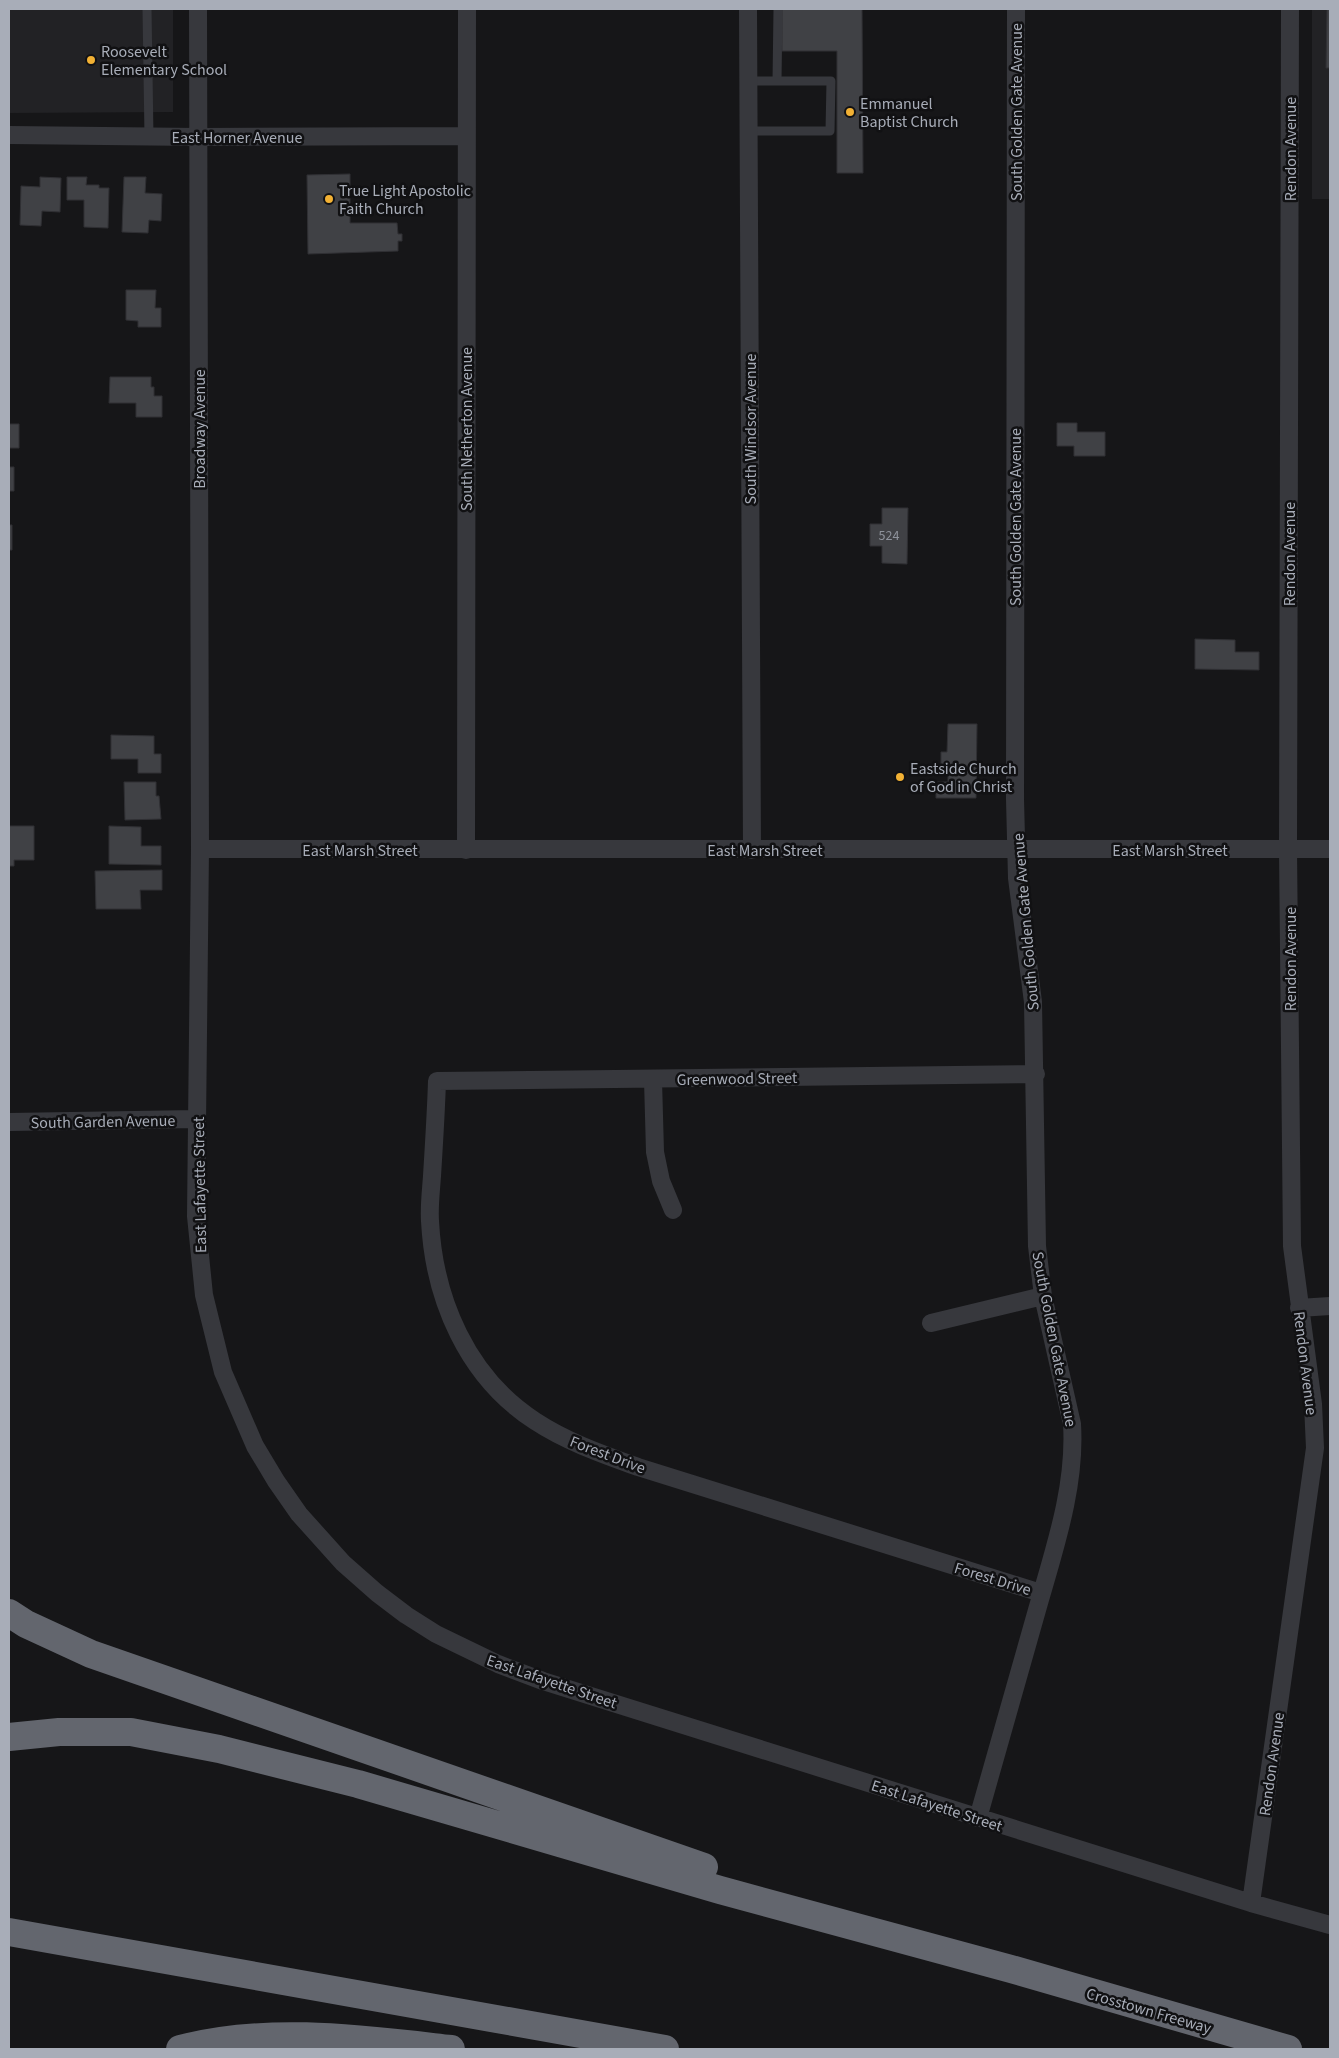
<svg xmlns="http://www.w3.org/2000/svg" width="1339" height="2058" font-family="'Source Sans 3',sans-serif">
<rect width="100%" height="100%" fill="#161618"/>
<path fill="#222225" d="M 9,9 L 173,9 L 173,112 L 9,113 Z
M 1312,9 L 1330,9 L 1330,199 L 1312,199 Z"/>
<path fill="#404145" stroke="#303034" d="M 782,9 L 862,9 L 863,173 L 837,173 L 837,51 L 782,51 Z
M 1327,9 L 1330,9 L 1330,68 L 1326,68 Z
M 350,174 L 350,223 L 397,223 L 398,234 L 402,234 L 402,241 L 398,241 L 398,251 L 308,254 L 307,175 Z
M 40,177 L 61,178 L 60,212 L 42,211 L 41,226 L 20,225 L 21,186 L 40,187 Z
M 67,177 L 87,177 L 86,185 L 99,185 L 99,188 L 109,188 L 108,228 L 84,227 L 84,200 L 67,200 Z
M 124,177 L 146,177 L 145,193 L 162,194 L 161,221 L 149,220 L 148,233 L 122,232 Z
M 126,290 L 156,290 L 155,308 L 161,308 L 161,327 L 138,327 L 138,321 L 126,320 Z
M 110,377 L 151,377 L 151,387 L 154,387 L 154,396 L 162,396 L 162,417 L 136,417 L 136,403 L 109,403 Z
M 1057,423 L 1077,423 L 1077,432 L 1105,432 L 1105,456 L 1074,456 L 1074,446 L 1057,446 Z
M 9,424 L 19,424 L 19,448 L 9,448 Z
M 9,467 L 14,467 L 14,491 L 9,491 Z
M 882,508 L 908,508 L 907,564 L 882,563 L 882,546 L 870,546 L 870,524 L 882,524 Z
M 9,525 L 12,525 L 12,550 L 9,550 Z
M 1195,639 L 1235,640 L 1235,652 L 1259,652 L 1259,670 L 1195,669 Z
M 948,724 L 977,724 L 976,798 L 936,798 L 936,782 L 948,782 L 948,773 L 941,773 L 941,752 L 947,752 Z
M 111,735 L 154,736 L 154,754 L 161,754 L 161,773 L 138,773 L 138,759 L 111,759 Z
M 124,782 L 156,782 L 156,796 L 159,796 L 161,819 L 125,820 Z
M 9,826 L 34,826 L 34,860 L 14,860 L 14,866 L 9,866 Z
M 109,826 L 141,827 L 141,846 L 161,846 L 161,865 L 109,864 Z
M 162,870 L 162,890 L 140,890 L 141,909 L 96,909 L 95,871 Z"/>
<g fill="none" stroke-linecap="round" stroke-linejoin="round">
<path stroke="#37383d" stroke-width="9" d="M 147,9 L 149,137
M 749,81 L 831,81 L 830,131 L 749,131
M 777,81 L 778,9"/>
<path stroke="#37383d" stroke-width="18" d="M 198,9 L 200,849 L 196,1216 L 204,1295 L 223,1372 L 255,1446 L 276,1481 L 299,1514 L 343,1563 L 377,1593 L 406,1615 L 436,1634 L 498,1664 L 543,1681 L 1251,1903 L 1330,1925
M 748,9 L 752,850
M 9,135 L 198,137 L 466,136
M 200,849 L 1330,849
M 466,850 L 467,9
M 1036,1074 L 437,1081 C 436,1113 434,1144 432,1176 C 431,1191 429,1206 430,1221 C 434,1299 467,1377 535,1421 C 567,1442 602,1454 638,1467 L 1041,1593
M 653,1080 L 655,1152 L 661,1181 L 673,1210
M 9,1122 L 196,1119
M 1299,1308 L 1330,1306
M 931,1323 L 1043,1296
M 978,1818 C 998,1749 1017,1679 1037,1610 C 1054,1550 1076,1487 1072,1424 L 1043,1296 L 1037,1246 L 1033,1002 L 1017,878 L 1015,799 L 1016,9
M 1251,1903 L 1315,1448 L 1313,1404 L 1292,1246 L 1288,849 L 1290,9"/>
<path stroke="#63666e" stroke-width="28" d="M 9,1613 L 26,1624 L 91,1654 L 704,1867
M 9,1737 L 59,1732 L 131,1732 L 219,1749 L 358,1784 L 720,1890 L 1011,1969 L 1288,2049
M 9,1932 L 665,2049
M 180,2049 C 268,2026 362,2039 451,2049"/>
</g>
<g fill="#f2b134" stroke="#111113" stroke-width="2">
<circle cx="91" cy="60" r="5"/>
<circle cx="850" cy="112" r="5"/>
<circle cx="329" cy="199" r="5"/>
<circle cx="900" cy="777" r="5"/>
</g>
<g text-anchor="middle" stroke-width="5" stroke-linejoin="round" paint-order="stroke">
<g font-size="14" fill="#8e929b">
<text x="889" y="540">524</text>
</g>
<g font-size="16" fill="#a8adb8" stroke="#111113" text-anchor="start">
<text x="101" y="57">Roosevelt<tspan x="101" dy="18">Elementary School</tspan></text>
<text x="860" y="109">Emmanuel<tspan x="860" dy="18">Baptist Church</tspan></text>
<text x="339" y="196">True Light Apostolic<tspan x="339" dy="18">Faith Church</tspan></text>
<text x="910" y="774">Eastside Church<tspan x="910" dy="18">of God in Christ</tspan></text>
</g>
<g font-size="16" fill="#a8adb8" stroke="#111113">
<text transform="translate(1016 112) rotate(-90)" y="6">South Golden Gate Avenue</text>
<text x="237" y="143">East Horner Avenue</text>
<text transform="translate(1290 149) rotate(-90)" y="6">Rendon Avenue</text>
<text transform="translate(199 429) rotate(-90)" y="6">Broadway Avenue</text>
<text transform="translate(466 429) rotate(-90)" y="6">South Netherton Avenue</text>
<text transform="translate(750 429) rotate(-90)" y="6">South Windsor Avenue</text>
<text transform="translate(1015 517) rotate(-90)" y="6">South Golden Gate Avenue</text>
<text transform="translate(1289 554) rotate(-90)" y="6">Rendon Avenue</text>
<text x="360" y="856">East Marsh Street</text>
<text x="765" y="856">East Marsh Street</text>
<text x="1170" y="856">East Marsh Street</text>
<text transform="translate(1025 922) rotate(-95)" y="6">South Golden Gate Avenue</text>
<text transform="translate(1290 959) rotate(-90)" y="6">Rendon Avenue</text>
<text transform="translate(737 1078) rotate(-1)" y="6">Greenwood Street</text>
<text transform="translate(103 1121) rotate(-1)" y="6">South Garden Avenue</text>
<text transform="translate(199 1185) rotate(-91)" y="6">East Lafayette Street</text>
<text transform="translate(1055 1339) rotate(79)" y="6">South Golden Gate Avenue</text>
<text transform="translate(1306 1363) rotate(83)" y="6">Rendon Avenue</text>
<text transform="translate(608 1454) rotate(21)" y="6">Forest Drive</text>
<text transform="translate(993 1578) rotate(17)" y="6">Forest Drive</text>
<text transform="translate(552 1681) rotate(19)" y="6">East Lafayette Street</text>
<text transform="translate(1271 1764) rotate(-82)" y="6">Rendon Avenue</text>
<text transform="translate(937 1805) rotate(18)" y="6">East Lafayette Street</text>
<text transform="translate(1149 2010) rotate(16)" y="6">Crosstown Freeway</text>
</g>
</g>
<rect width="1339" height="2058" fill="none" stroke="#a8adb8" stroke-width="20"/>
</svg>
